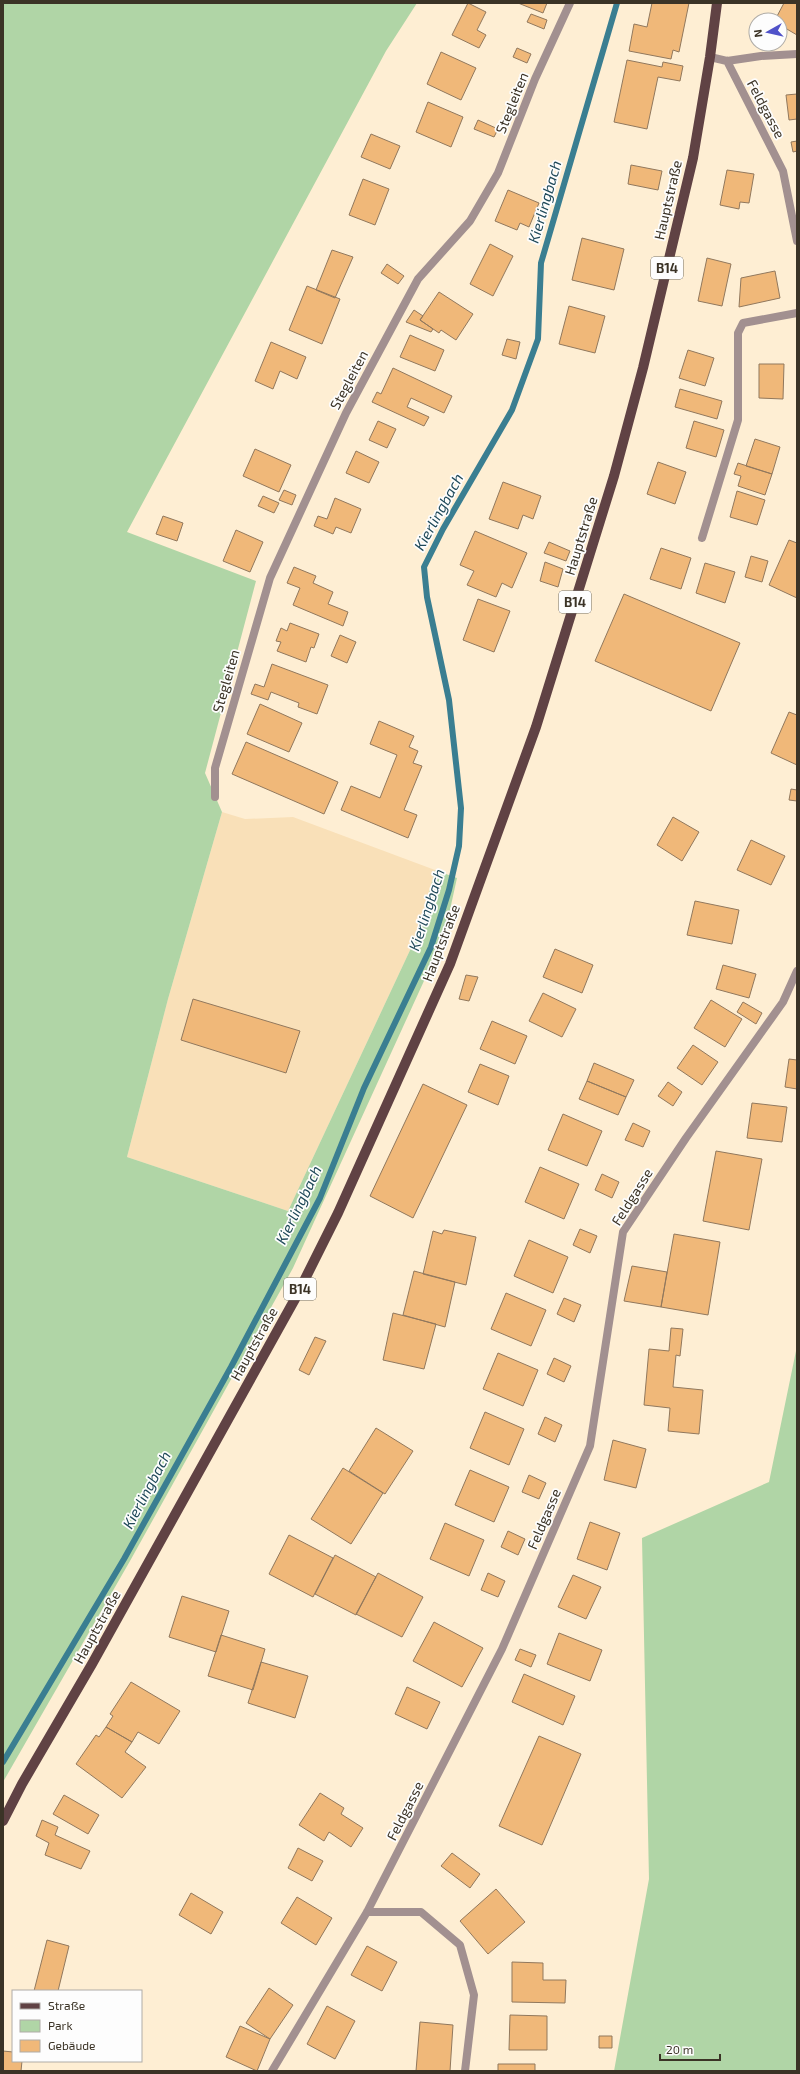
<svg xmlns="http://www.w3.org/2000/svg" width="800" height="2074" font-family="'Exo 2',sans-serif">
<rect width="100%" height="100%" fill="#feeed3"/>
<path fill="#f9e0b8" d="M 222,812 L 245,819 L 293,817 L 435,870 L 419,931 L 288,1211 L 127,1157 L 168,999 Z"/>
<path fill="#b0d5a6" d="M 3,3 L 417,3 L 386,51 L 127,532 L 256,581 L 205,773 L 222,812 L 168,999 L 127,1157 L 288,1211 L 419,931 L 435,870 L 457,878 L 444,937 L 293,1268 L 130,1561 L 3,1782 Z
M 797,1346 L 797,2071 L 614,2071 L 649,1879 L 642,1538 L 769,1482 Z"/>
<g fill="none" stroke-linecap="round" stroke-linejoin="round">
<path stroke="#3a7e91" stroke-width="6" d="M 3,1762 L 124,1559 L 231,1367 L 320,1198 L 364,1088 L 431,947 L 449,890 L 459,846 L 461,808 L 449,700 L 427,597 L 424,567 L 443,529 L 512,410 L 538,339 L 541,263 L 617,3"/>
</g>
<path fill="#f0b879" stroke="#91785d" d="M 468,3 L 486,12 L 477,30 L 486,35 L 479,48 L 452,35 Z
M 518,3 L 547,3 L 543,13 Z
M 652,3 L 689,3 L 679,52 L 673,50 L 671,59 L 629,51 L 634,24 L 647,27 Z
M 784,3 L 797,3 L 797,35 L 780,25 L 780,20 L 775,20 Z
M 531,14 L 547,20 L 544,29 L 527,22 Z
M 517,48 L 531,54 L 527,63 L 513,57 Z
M 441,52 L 476,68 L 461,100 L 427,84 Z
M 627,60 L 662,67 L 663,62 L 683,66 L 680,81 L 658,77 L 647,129 L 614,122 Z
M 797,94 L 797,119 L 789,120 L 786,95 Z
M 428,102 L 463,117 L 451,147 L 416,132 Z
M 478,120 L 498,129 L 494,137 L 474,129 Z
M 371,134 L 400,146 L 390,169 L 361,157 Z
M 797,141 L 797,151 L 793,152 L 791,142 Z
M 631,165 L 662,171 L 658,190 L 628,184 Z
M 727,170 L 754,174 L 749,203 L 740,202 L 739,209 L 720,205 Z
M 363,179 L 389,189 L 375,225 L 349,215 Z
M 508,190 L 539,203 L 529,227 L 520,223 L 517,230 L 495,221 Z
M 582,238 L 624,249 L 614,290 L 572,280 Z
M 490,244 L 513,256 L 493,296 L 470,284 Z
M 332,250 L 353,257 L 335,298 L 316,290 Z
M 707,258 L 731,264 L 722,306 L 698,301 Z
M 387,264 L 404,276 L 398,284 L 381,273 Z
M 775,271 L 780,298 L 739,307 L 741,278 Z
M 307,286 L 340,299 L 322,344 L 289,330 Z
M 439,292 L 473,314 L 456,340 L 441,330 L 439,333 L 420,320 Z
M 569,306 L 605,316 L 595,353 L 559,344 Z
M 414,310 L 423,316 L 420,320 L 433,329 L 431,332 L 406,322 Z
M 410,335 L 444,350 L 435,371 L 400,357 Z
M 507,339 L 520,342 L 516,359 L 502,355 Z
M 271,342 L 306,357 L 297,379 L 280,371 L 273,389 L 255,381 Z
M 688,350 L 714,358 L 705,386 L 679,378 Z
M 759,364 L 784,364 L 783,399 L 759,398 Z
M 393,368 L 452,396 L 444,413 L 411,398 L 407,407 L 429,417 L 424,426 L 372,402 L 377,392 L 381,394 Z
M 680,389 L 722,401 L 717,419 L 675,407 Z
M 378,421 L 396,429 L 387,448 L 369,440 Z
M 694,421 L 724,430 L 716,457 L 686,448 Z
M 755,439 L 780,447 L 772,474 L 746,466 Z
M 255,449 L 291,465 L 279,492 L 243,476 Z
M 356,451 L 379,462 L 369,483 L 346,473 Z
M 658,462 L 686,472 L 675,504 L 647,494 Z
M 738,463 L 772,474 L 765,495 L 738,486 L 741,476 L 734,474 Z
M 503,482 L 541,496 L 533,519 L 523,515 L 518,529 L 489,519 Z
M 284,490 L 296,495 L 292,505 L 279,500 Z
M 737,491 L 765,500 L 757,525 L 730,517 Z
M 263,496 L 279,503 L 274,513 L 258,506 Z
M 335,498 L 361,509 L 351,533 L 336,527 L 333,534 L 314,526 L 318,516 L 327,519 Z
M 163,516 L 183,523 L 177,541 L 156,534 Z
M 236,530 L 263,542 L 250,572 L 223,561 Z
M 475,531 L 527,553 L 512,588 L 502,583 L 496,597 L 467,585 L 474,571 L 460,565 Z
M 789,540 L 797,543 L 797,598 L 769,585 Z
M 549,542 L 570,551 L 566,561 L 544,553 Z
M 661,548 L 691,558 L 681,589 L 650,579 Z
M 751,556 L 768,561 L 762,582 L 745,577 Z
M 545,562 L 563,569 L 558,587 L 540,581 Z
M 705,563 L 735,572 L 725,603 L 696,593 Z
M 294,567 L 316,576 L 313,583 L 333,592 L 328,604 L 348,612 L 343,626 L 293,605 L 300,588 L 287,583 Z
M 624,594 L 740,643 L 711,711 L 595,661 Z
M 478,599 L 510,611 L 494,652 L 463,640 Z
M 290,623 L 319,634 L 314,648 L 311,647 L 306,662 L 277,651 L 281,642 L 276,641 L 281,628 L 287,631 Z
M 340,635 L 356,642 L 347,663 L 331,656 Z
M 272,664 L 328,685 L 317,714 L 298,707 L 299,703 L 271,692 L 268,700 L 251,694 L 255,684 L 264,687 Z
M 260,704 L 302,723 L 289,752 L 247,734 Z
M 789,712 L 797,715 L 797,765 L 771,753 Z
M 379,721 L 414,736 L 409,747 L 418,751 L 413,763 L 422,766 L 404,810 L 417,815 L 408,838 L 341,810 L 351,786 L 380,798 L 397,755 L 370,744 Z
M 246,742 L 338,782 L 324,814 L 232,774 Z
M 791,789 L 797,790 L 797,801 L 789,800 Z
M 673,817 L 699,832 L 682,861 L 657,845 Z
M 751,840 L 785,856 L 771,885 L 737,870 Z
M 695,901 L 739,910 L 732,944 L 687,935 Z
M 555,949 L 593,965 L 582,993 L 543,977 Z
M 723,965 L 756,974 L 749,998 L 716,989 Z
M 466,975 L 478,977 L 469,1001 L 459,999 Z
M 543,993 L 576,1009 L 562,1037 L 529,1021 Z
M 193,999 L 300,1031 L 286,1073 L 181,1040 Z
M 711,1000 L 742,1019 L 725,1047 L 694,1028 Z
M 743,1002 L 762,1013 L 756,1024 L 737,1012 Z
M 492,1021 L 527,1036 L 515,1064 L 480,1049 Z
M 693,1045 L 718,1062 L 702,1085 L 677,1068 Z
M 789,1059 L 797,1060 L 797,1089 L 785,1087 Z
M 594,1063 L 634,1080 L 626,1097 L 587,1081 Z
M 480,1064 L 509,1076 L 498,1105 L 468,1092 Z
M 587,1081 L 626,1097 L 618,1115 L 579,1099 Z
M 668,1082 L 682,1092 L 673,1106 L 658,1096 Z
M 423,1084 L 467,1105 L 413,1218 L 370,1196 Z
M 752,1103 L 787,1107 L 782,1142 L 747,1138 Z
M 563,1114 L 602,1131 L 587,1166 L 548,1150 Z
M 633,1123 L 650,1131 L 643,1147 L 625,1140 Z
M 716,1151 L 762,1159 L 749,1230 L 703,1221 Z
M 540,1167 L 579,1184 L 564,1219 L 525,1202 Z
M 602,1174 L 619,1182 L 612,1198 L 595,1190 Z
M 580,1229 L 597,1236 L 590,1253 L 573,1245 Z
M 444,1230 L 476,1237 L 466,1285 L 423,1274 L 433,1231 L 442,1234 Z
M 674,1234 L 720,1242 L 708,1315 L 661,1307 Z
M 529,1240 L 568,1257 L 553,1293 L 514,1276 Z
M 632,1266 L 667,1272 L 661,1307 L 624,1301 Z
M 414,1271 L 455,1282 L 445,1327 L 403,1315 Z
M 506,1293 L 546,1310 L 531,1346 L 491,1329 Z
M 564,1298 L 581,1305 L 574,1322 L 557,1314 Z
M 393,1313 L 436,1324 L 424,1369 L 383,1360 Z
M 671,1328 L 683,1329 L 680,1356 L 676,1355 L 673,1387 L 703,1390 L 699,1434 L 668,1431 L 670,1408 L 644,1405 L 649,1349 L 669,1351 Z
M 315,1337 L 326,1341 L 309,1375 L 299,1370 Z
M 498,1353 L 538,1370 L 523,1406 L 483,1389 Z
M 554,1358 L 571,1366 L 564,1382 L 547,1374 Z
M 485,1412 L 524,1429 L 509,1465 L 470,1448 Z
M 545,1417 L 562,1425 L 555,1442 L 538,1434 Z
M 376,1428 L 413,1451 L 385,1494 L 349,1471 Z
M 613,1440 L 646,1449 L 636,1488 L 604,1480 Z
M 343,1468 L 383,1493 L 351,1544 L 311,1519 Z
M 470,1470 L 509,1487 L 494,1522 L 455,1505 Z
M 529,1475 L 546,1483 L 539,1499 L 522,1492 Z
M 590,1522 L 620,1533 L 607,1570 L 577,1559 Z
M 445,1523 L 484,1540 L 469,1576 L 430,1559 Z
M 508,1531 L 525,1539 L 518,1555 L 501,1547 Z
M 289,1535 L 333,1558 L 313,1597 L 269,1574 Z
M 335,1555 L 376,1577 L 356,1615 L 315,1594 Z
M 378,1573 L 423,1597 L 402,1637 L 356,1614 Z
M 488,1573 L 505,1581 L 498,1597 L 481,1590 Z
M 573,1575 L 601,1587 L 586,1619 L 558,1607 Z
M 182,1596 L 229,1611 L 216,1652 L 169,1637 Z
M 434,1622 L 483,1648 L 462,1687 L 413,1661 Z
M 559,1633 L 602,1650 L 590,1681 L 547,1664 Z
M 221,1635 L 265,1649 L 253,1690 L 208,1676 Z
M 520,1649 L 536,1655 L 531,1667 L 515,1660 Z
M 261,1662 L 308,1676 L 295,1718 L 248,1703 Z
M 524,1674 L 575,1696 L 563,1725 L 512,1702 Z
M 131,1682 L 180,1711 L 159,1744 L 138,1732 L 132,1742 L 106,1727 L 113,1716 L 110,1714 Z
M 407,1687 L 440,1702 L 427,1729 L 395,1714 Z
M 106,1727 L 132,1742 L 125,1752 L 146,1767 L 122,1798 L 76,1764 L 96,1735 L 99,1737 Z
M 539,1736 L 581,1754 L 542,1845 L 499,1826 Z
M 320,1793 L 344,1808 L 341,1814 L 363,1828 L 351,1847 L 329,1832 L 324,1841 L 299,1825 Z
M 64,1795 L 99,1815 L 88,1834 L 53,1814 Z
M 42,1820 L 58,1827 L 55,1835 L 90,1851 L 81,1869 L 45,1855 L 49,1843 L 36,1836 Z
M 298,1848 L 323,1861 L 312,1881 L 288,1868 Z
M 452,1853 L 480,1874 L 470,1888 L 441,1866 Z
M 496,1889 L 525,1922 L 488,1954 L 460,1921 Z
M 191,1893 L 223,1912 L 211,1934 L 179,1915 Z
M 297,1897 L 332,1918 L 316,1945 L 281,1923 Z
M 47,1940 L 69,1946 L 58,1991 L 34,1991 Z
M 367,1946 L 397,1962 L 382,1991 L 351,1975 Z
M 512,1962 L 543,1963 L 543,1980 L 566,1980 L 565,2003 L 512,2002 Z
M 269,1988 L 293,2005 L 270,2039 L 246,2023 Z
M 327,2006 L 355,2021 L 335,2059 L 307,2044 Z
M 510,2015 L 547,2016 L 547,2050 L 509,2050 Z
M 420,2022 L 453,2025 L 450,2071 L 416,2071 Z
M 240,2026 L 270,2039 L 257,2071 L 226,2057 Z
M 599,2036 L 612,2036 L 612,2048 L 599,2048 Z
M 3,2051 L 13,2052 L 13,2061 L 22,2061 L 21,2071 L 3,2071 Z
M 498,2064 L 535,2064 L 535,2071 L 498,2071 Z"/>
<g fill="none" stroke-linecap="round" stroke-linejoin="round">
<path stroke="#a29090" stroke-width="8" d="M 710,57 L 727,61 L 761,56 L 797,54
M 727,61 L 783,171 L 797,241
M 702,538 L 738,420 L 738,333 L 743,323 L 797,313
M 215,797 L 215,768 L 270,578 L 346,413 L 418,279 L 470,221 L 498,173 L 535,79 L 570,3
M 367,1912 L 421,1912 L 460,1945 L 474,1995 L 465,2071
M 272,2071 L 367,1912 L 502,1649 L 590,1446 L 623,1232 L 686,1138 L 783,1002 L 797,971"/>
<path stroke="#604244" stroke-width="10" d="M 3,1821 L 22,1784 L 92,1664 L 295,1299 L 338,1213 L 450,964 L 536,727 L 614,476 L 643,368 L 693,158 L 710,57 L 717,3"/>
</g>
<g text-anchor="middle" stroke-width="3.5" stroke-linejoin="round" paint-order="stroke">
<g fill="#fdfdfd" stroke="#757066" stroke-width="1">
<rect x="651" y="257" width="32" height="22" rx="3"/>
<rect x="559" y="591" width="32" height="22" rx="3"/>
<rect x="284" y="1278" width="32" height="22" rx="3"/>
</g>
<g font-size="13" font-weight="bold" fill="#3b3326">
<text x="667" y="273">B14</text>
<text x="575" y="607">B14</text>
<text x="300" y="1294">B14</text>
</g>
<g font-size="14" fill="#3b3326" stroke="#fdfdfd">
<text transform="translate(512 103) rotate(-68)" y="5">Stegleiten</text>
<text transform="translate(766 109) rotate(62)" y="5">Feldgasse</text>
<text transform="translate(668 200) rotate(-77)" y="5">Hauptstraße</text>
<text transform="translate(349 380) rotate(-62)" y="5">Stegleiten</text>
<text transform="translate(581 536) rotate(-73)" y="5">Hauptstraße</text>
<text transform="translate(226 681) rotate(-74)" y="5">Stegleiten</text>
<text transform="translate(441 943) rotate(-69)" y="5">Hauptstraße</text>
<text transform="translate(632 1197) rotate(-58)" y="5">Feldgasse</text>
<text transform="translate(254 1344) rotate(-61)" y="5">Hauptstraße</text>
<text transform="translate(544 1519) rotate(-67)" y="5">Feldgasse</text>
<text transform="translate(97 1627) rotate(-61)" y="5">Hauptstraße</text>
<text transform="translate(405 1811) rotate(-63)" y="5">Feldgasse</text>
</g>
<g font-size="15" font-style="italic" fill="#1f4959" stroke="#fdfdfd">
<text transform="translate(545 202) rotate(-74)" y="5">Kierlingbach</text>
<text transform="translate(439 512) rotate(-61)" y="5">Kierlingbach</text>
<text transform="translate(427 910) rotate(-72)" y="5">Kierlingbach</text>
<text transform="translate(299 1205) rotate(-64)" y="5">Kierlingbach</text>
<text transform="translate(147 1490) rotate(-62)" y="5">Kierlingbach</text>
</g>
</g>
<rect width="800" height="2074" fill="none" stroke="#3b3326" stroke-width="8"/>
<rect x="12" y="1990" width="130" height="72" fill="#fdfdfd" stroke="#afaca7"/>
<rect x="20" y="2003" width="20" height="6" fill="#604244" stroke="#afaca7"/>
<text x="48" y="2010" font-size="12" fill="#3b3326">Straße</text>
<rect x="20" y="2020" width="20" height="12" fill="#b0d5a6" stroke="#afaca7"/>
<text x="48" y="2030" font-size="12" fill="#3b3326">Park</text>
<rect x="20" y="2040" width="20" height="12" fill="#f0b879" stroke="#afaca7"/>
<text x="48" y="2050" font-size="12" fill="#3b3326">Gebäude</text>
<g transform="translate(768 32) rotate(262)"><circle r="19" fill="#fdfdfd" stroke="#afaca7"/>
<path d="M0-3L7 15L0 10L-7 15Z" fill="#5052c9"/>
<text y="-6" font-size="11" font-weight="bold" text-anchor="middle" fill="#3b3326">N</text>
</g>
<path d="M660 2054v6h60v-6" fill="none" stroke="#3b3326" stroke-width="2"/>
<text x="666" y="2054" font-size="12" fill="#3b3326" stroke="#fdfdfd" stroke-width="3" paint-order="stroke">20 m</text>
</svg>
